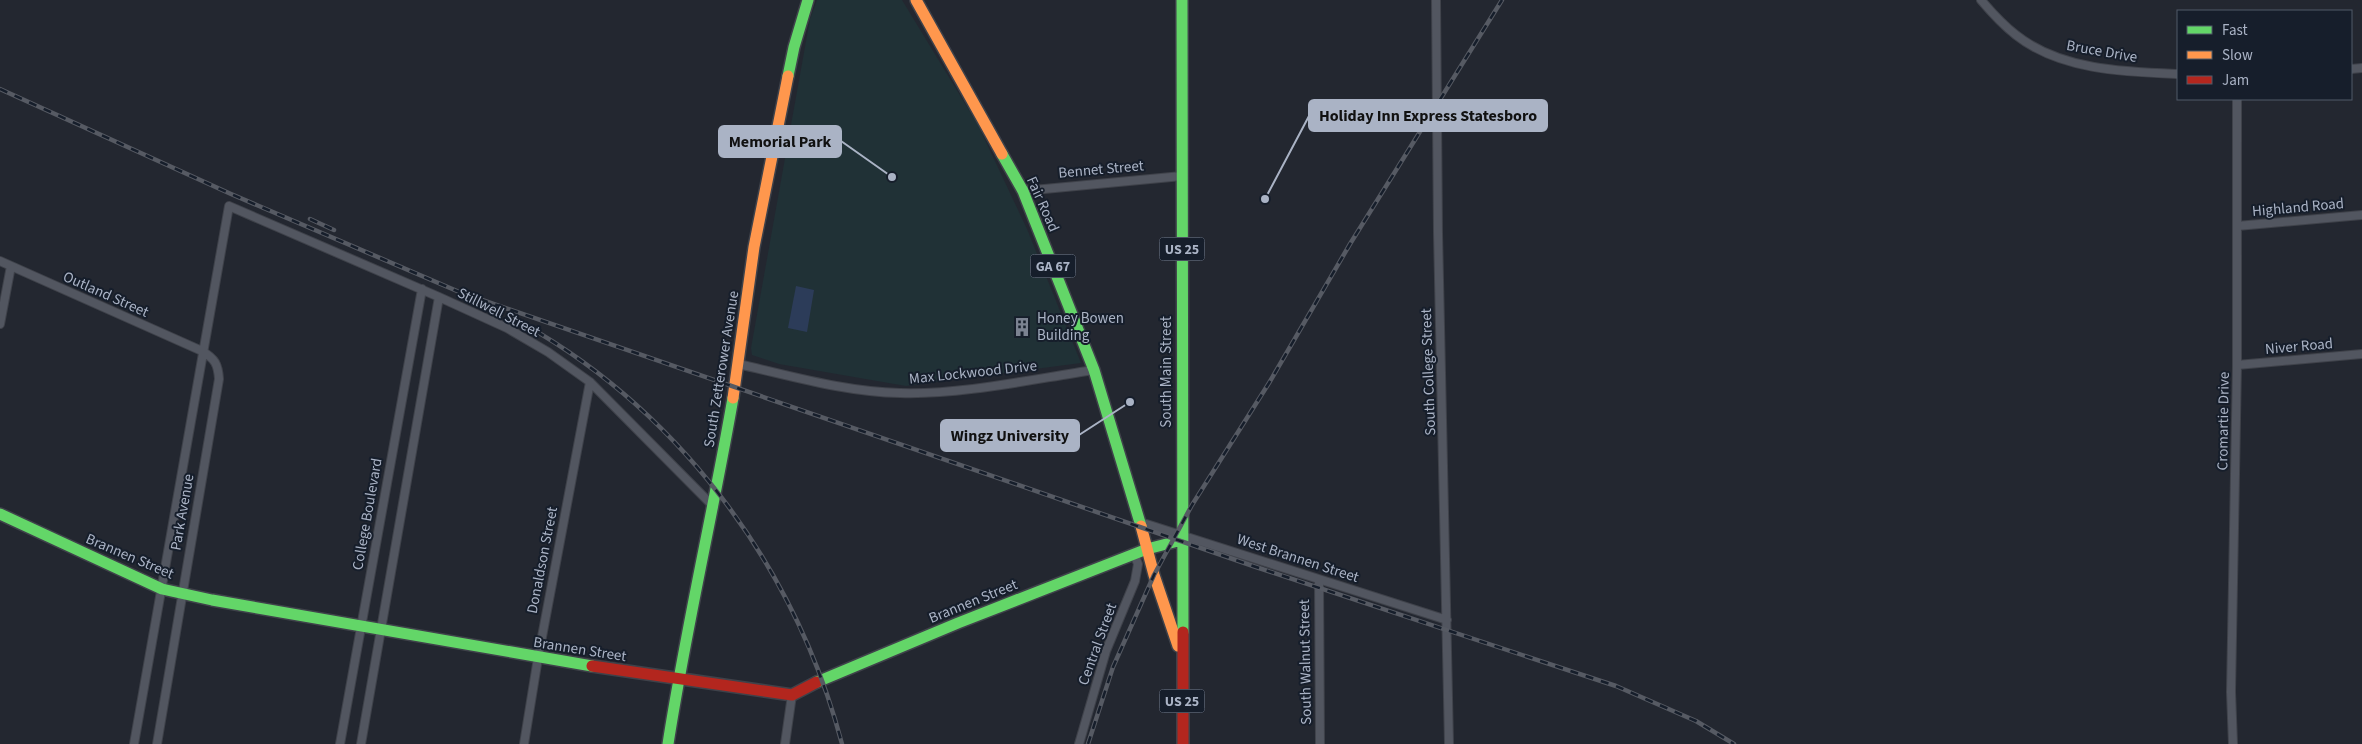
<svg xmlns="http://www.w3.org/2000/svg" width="2362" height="744" font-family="'Source Sans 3',sans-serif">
<rect width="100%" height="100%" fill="#232730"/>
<path fill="#203136" d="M 817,0 L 902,0 L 978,125 L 1027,229 L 1081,363 L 906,386 L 779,364 L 752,355 L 751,348 L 810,19 Z"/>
<path fill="#2c3c59" d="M 796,286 L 814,290 L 807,332 L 788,328 Z"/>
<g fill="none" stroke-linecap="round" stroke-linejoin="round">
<g stroke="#3f424a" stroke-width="10">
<path id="street" d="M 1436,0 L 1438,233 L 1449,744
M 1981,0 C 1992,13 2003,25 2016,35 C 2060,70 2124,72 2178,74
M 2351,69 L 2362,68
M 1023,191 L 1182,176
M 2237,226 L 2362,215
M 0,261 L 202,351 C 215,359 218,364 219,379 L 157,744
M 0,324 L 11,266
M 738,364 C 792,376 845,392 900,393 C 961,395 1033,379 1094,370
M 2237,365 L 2362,354
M 1140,522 L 1447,620
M 1319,580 L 1320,744
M 134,744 L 229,206 L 439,297 L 507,328 L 548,352 L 590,382 L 714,507
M 340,744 L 422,289
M 361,744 L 439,297
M 524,744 L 538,658 L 590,382
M 785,744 L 792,695
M 1079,744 L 1106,651 L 1135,581 L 1138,564 L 1134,554
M 2233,744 L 2231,692 L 2237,365 L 2237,99"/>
</g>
<g stroke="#3f424a" stroke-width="14">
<path id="fast" d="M 1182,0 L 1183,632
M 788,76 L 794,47 L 808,0
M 1002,154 L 1023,191 L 1094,370 L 1141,526
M 0,514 L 162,589 L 212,600 L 592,666
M 1147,549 L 1182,540
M 817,682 L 958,623 L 1147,549
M 668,744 C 686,628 713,513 733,398"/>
</g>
<g stroke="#3f424a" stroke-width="14">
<path id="slow" d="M 916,0 L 1002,154
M 733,398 L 754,247 L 788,76
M 1141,526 L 1154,575 L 1178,646"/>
</g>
<g stroke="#3f424a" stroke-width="14">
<path id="jam" d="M 1183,632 L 1183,744
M 592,666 L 792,695 L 817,682"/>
</g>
<use href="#street" stroke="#525660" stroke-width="8"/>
<use href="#fast" stroke="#63d668" stroke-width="11"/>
<use href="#slow" stroke="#ff974d" stroke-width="11"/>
<use href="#jam" stroke="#b3261e" stroke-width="11"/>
<g stroke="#565a63" stroke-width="4.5">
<path id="rail" d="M 0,89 L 231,194 L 471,297
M 310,219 L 334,230
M 465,294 L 1253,566 L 1616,686 L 1696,721 L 1734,744
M 509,316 C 675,404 794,563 842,744
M 1088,744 L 1113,667 L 1154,575 L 1192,505 L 1269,383 L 1350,244 L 1502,0"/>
</g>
<use href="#rail" stroke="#161e2b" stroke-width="2.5" stroke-dasharray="8" stroke-linecap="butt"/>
</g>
<defs>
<g id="building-bare" transform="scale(1.5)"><path d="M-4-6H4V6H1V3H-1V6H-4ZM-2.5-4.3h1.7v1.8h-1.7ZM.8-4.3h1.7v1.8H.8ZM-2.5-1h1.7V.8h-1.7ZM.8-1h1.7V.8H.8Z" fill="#7b8291" stroke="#161e2b" stroke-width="2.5" paint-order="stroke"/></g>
</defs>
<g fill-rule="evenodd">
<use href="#building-bare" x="1022" y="327"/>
</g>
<g text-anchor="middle" stroke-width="4" stroke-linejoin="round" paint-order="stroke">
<g fill="#161e2b" stroke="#7e8697" stroke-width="1">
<rect x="1159.5" y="237.5" width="45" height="23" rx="4"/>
<rect x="1030.5" y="254.5" width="45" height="23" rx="4"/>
<rect x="1159.5" y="689.5" width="45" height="23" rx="4"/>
</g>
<g font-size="14" font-weight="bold" fill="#aab3c5">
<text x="1182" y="254">US 25</text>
<text x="1053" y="271">GA 67</text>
<text x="1182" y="706">US 25</text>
</g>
<g font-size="15" fill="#aab3c5" stroke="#161e2b">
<text transform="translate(2102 51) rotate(10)" y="5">Bruce Drive</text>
<text transform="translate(1101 169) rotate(-5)" y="5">Bennet Street</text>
<text transform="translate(1043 204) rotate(66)" y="5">Fair Road</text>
<text transform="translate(2298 207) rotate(-5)" y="5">Highland Road</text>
<text transform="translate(106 294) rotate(24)" y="5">Outland Street</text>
<text transform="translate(499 312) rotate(27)" y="5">Stillwell Street</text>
<text transform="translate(2299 346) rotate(-5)" y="5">Niver Road</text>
<text transform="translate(721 369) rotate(-81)" y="5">South Zetterower Avenue</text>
<text transform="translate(973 372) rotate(-6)" y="5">Max Lockwood Drive</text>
<text transform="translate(1166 372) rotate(-90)" y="5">South Main Street</text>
<text transform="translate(1428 372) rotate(-92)" y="5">South College Street</text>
<text transform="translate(2223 421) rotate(-89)" y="5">Cromartie Drive</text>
<text transform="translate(182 512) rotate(-80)" y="5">Park Avenue</text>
<text transform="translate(367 514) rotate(-80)" y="5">College Boulevard</text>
<text transform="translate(130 556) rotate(23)" y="5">Brannen Street</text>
<text transform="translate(1298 558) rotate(18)" y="5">West Brannen Street</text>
<text transform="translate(542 560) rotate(-79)" y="5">Donaldson Street</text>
<text transform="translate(973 601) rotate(-22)" y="5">Brannen Street</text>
<text transform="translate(1097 644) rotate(-70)" y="5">Central Street</text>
<text transform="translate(580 649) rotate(9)" y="5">Brannen Street</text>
<text transform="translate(1305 662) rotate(-91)" y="5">South Walnut Street</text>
</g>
<g font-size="15" fill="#aab3c5" stroke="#161e2b" text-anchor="start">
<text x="1037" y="323">Honey Bowen<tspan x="1037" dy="17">Building</tspan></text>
</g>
</g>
<path fill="none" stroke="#aab3c5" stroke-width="2" d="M1265 199L1309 116M892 177L841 141M1130 402L1079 435"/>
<g fill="#aab3c5" stroke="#161e2b" stroke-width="2">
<circle cx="1265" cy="199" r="5"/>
<circle cx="892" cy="177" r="5"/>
<circle cx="1130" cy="402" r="5"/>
</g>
<g fill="#aab3c5" stroke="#aab3c5" stroke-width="2">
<rect x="1309" y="100" width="238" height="31" rx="5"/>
<rect x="719" y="126" width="122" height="31" rx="5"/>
<rect x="941" y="420" width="138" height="31" rx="5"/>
</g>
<g font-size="16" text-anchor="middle" font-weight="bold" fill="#111">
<text x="1428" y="121">Holiday Inn Express Statesboro</text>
<text x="780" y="147">Memorial Park</text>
<text x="1010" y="441">Wingz University</text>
</g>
<rect x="2177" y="10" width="175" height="90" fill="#161e2b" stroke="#515a69"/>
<rect x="2187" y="26" width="25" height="8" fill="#63d668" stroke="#515a69"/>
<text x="2222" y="35" font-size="15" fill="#aab3c5">Fast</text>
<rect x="2187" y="51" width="25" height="8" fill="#ff974d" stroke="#515a69"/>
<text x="2222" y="60" font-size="15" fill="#aab3c5">Slow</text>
<rect x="2187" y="76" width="25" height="8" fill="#b3261e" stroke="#515a69"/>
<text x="2222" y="85" font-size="15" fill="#aab3c5">Jam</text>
</svg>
